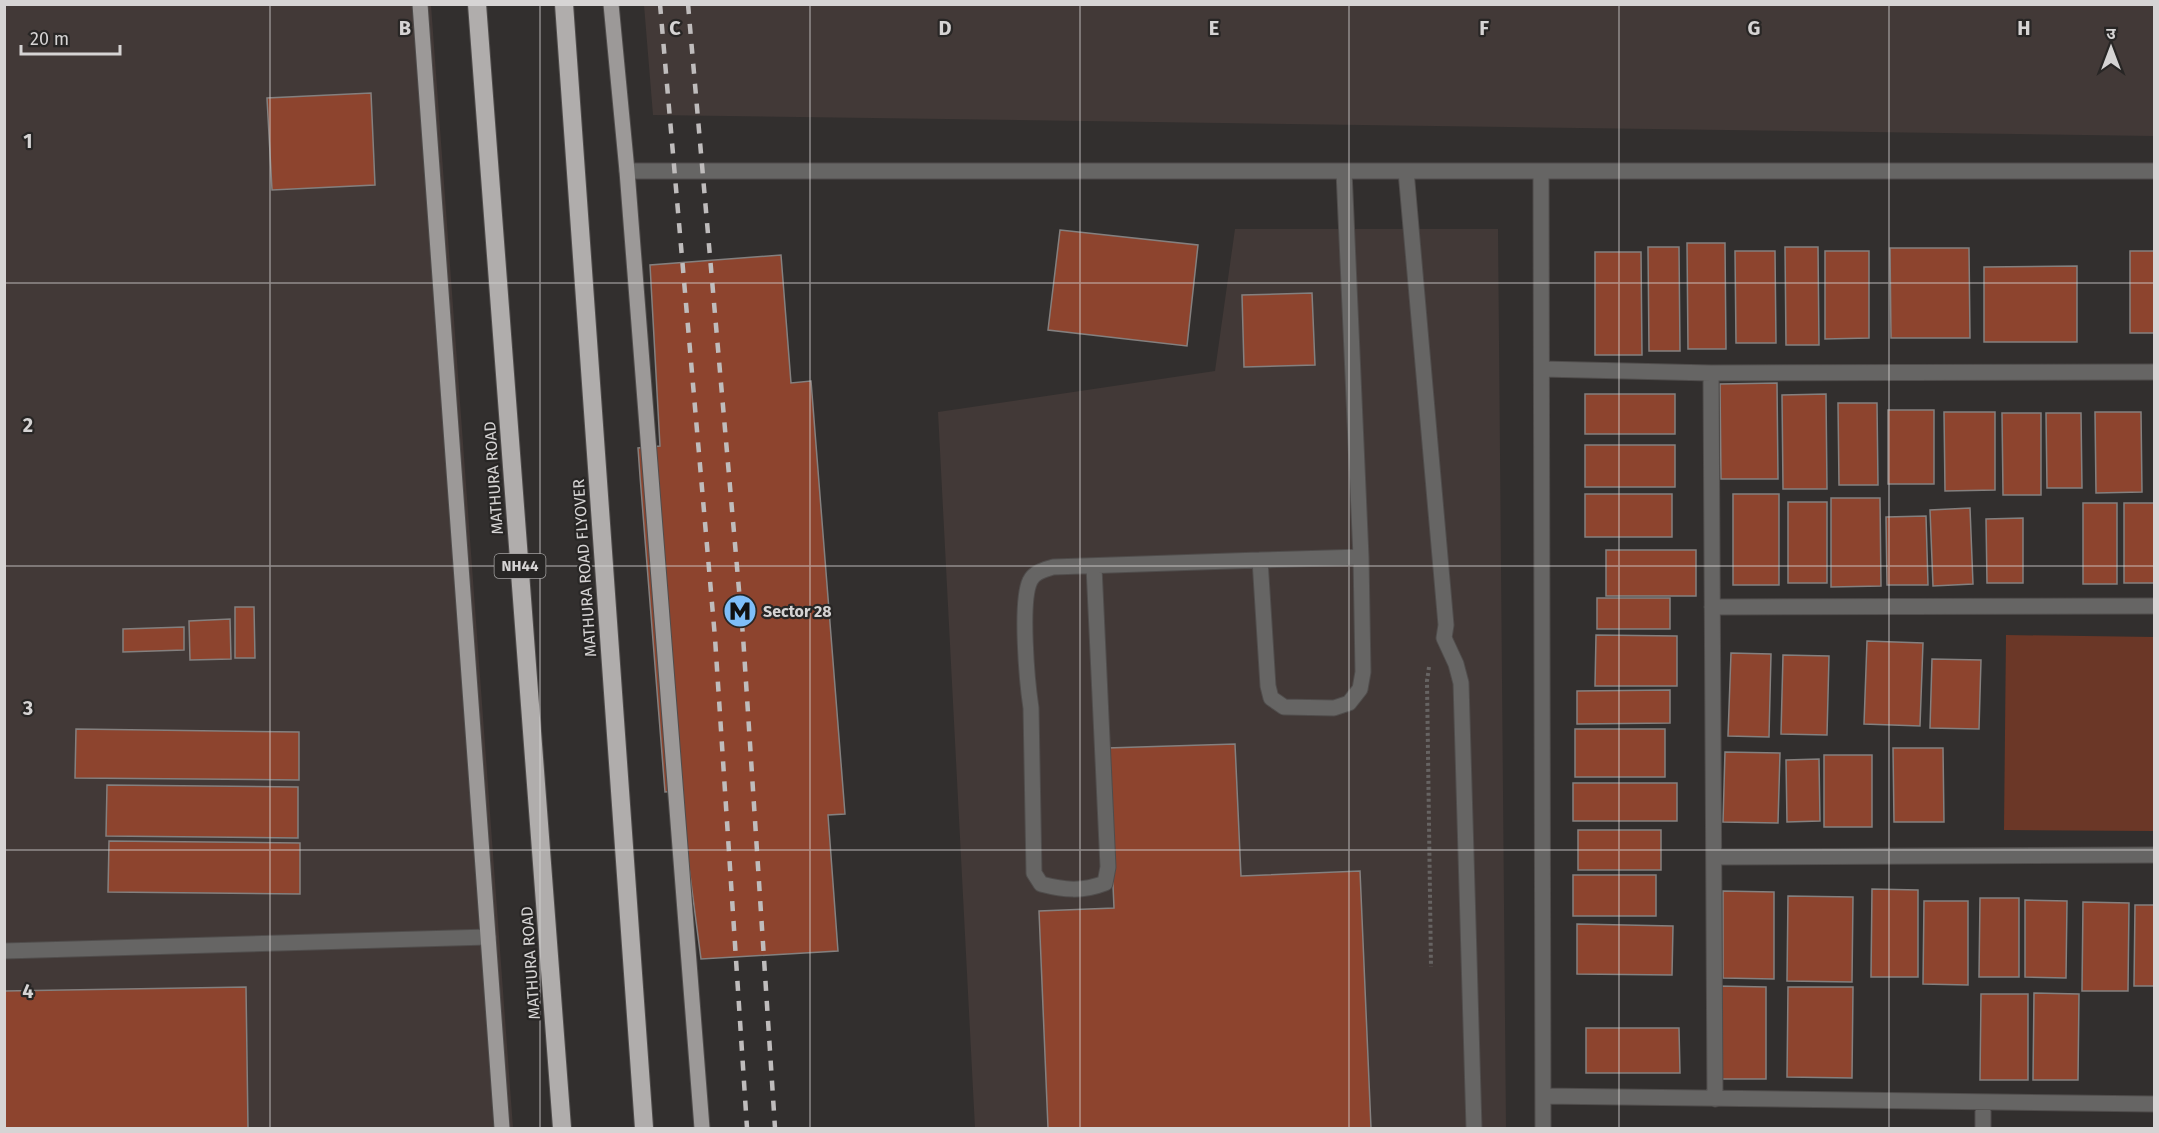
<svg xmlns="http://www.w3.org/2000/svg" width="2159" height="1133" font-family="'Fira Sans','Noto Sans Devanagari',sans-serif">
<rect width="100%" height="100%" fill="#322f2e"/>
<path fill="#423937" d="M 5,5 L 431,5 L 513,1128 L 5,1128 Z
M 644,5 L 2154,5 L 2154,136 L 653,115 Z
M 1235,229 L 1498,229 L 1506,1128 L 975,1128 L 938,412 L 1215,371 Z"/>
<path fill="#6b3727" d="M 2006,635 L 2154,637 L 2154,831 L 2004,830 Z"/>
<path fill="#8d442e" stroke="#84807f" stroke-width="1.5" d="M 371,93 L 375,185 L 272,190 L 267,98 Z
M 1060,230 L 1198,245 L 1187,346 L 1048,330 Z
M 1687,243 L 1725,243 L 1726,349 L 1688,349 Z
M 1648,247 L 1679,247 L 1680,351 L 1649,351 Z
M 1785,247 L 1818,247 L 1819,345 L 1786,345 Z
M 1890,248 L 1969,248 L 1970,338 L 1891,338 Z
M 1735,251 L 1775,251 L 1776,343 L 1736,343 Z
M 1825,251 L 1869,251 L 1869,338 L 1825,339 Z
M 2130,251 L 2154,251 L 2154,333 L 2130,333 Z
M 1595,252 L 1641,252 L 1642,355 L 1595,355 Z
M 781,255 L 791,383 L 811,381 L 845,814 L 828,815 L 838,951 L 701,959 L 679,791 L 665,792 L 640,476 L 638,448 L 660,446 L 650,265 Z
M 2077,266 L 2077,342 L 1984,342 L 1984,267 Z
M 1312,293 L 1315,365 L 1244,367 L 1242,295 Z
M 1777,383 L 1778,479 L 1721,479 L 1720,384 Z
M 1585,394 L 1675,394 L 1675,434 L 1585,434 Z
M 1826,394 L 1827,489 L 1783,489 L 1782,395 Z
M 1838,403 L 1877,403 L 1878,485 L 1839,485 Z
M 1888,410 L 1934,410 L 1934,484 L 1888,484 Z
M 1944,412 L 1995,412 L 1995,490 L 1945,491 Z
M 2095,412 L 2141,412 L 2142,492 L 2096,493 Z
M 2002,413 L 2041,413 L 2041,495 L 2003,495 Z
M 2046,413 L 2081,413 L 2082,488 L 2047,488 Z
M 1585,445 L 1675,445 L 1675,487 L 1585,487 Z
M 1585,494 L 1672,494 L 1672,537 L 1585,537 Z
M 1733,494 L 1779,494 L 1779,585 L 1733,585 Z
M 1831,498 L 1880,498 L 1881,586 L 1831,587 Z
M 1788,502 L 1827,502 L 1827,583 L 1788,583 Z
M 2083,503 L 2117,503 L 2117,584 L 2083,584 Z
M 2124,503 L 2154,503 L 2154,583 L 2124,583 Z
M 1970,508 L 1973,584 L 1933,586 L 1930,510 Z
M 1926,516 L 1928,585 L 1887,585 L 1886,517 Z
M 2023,518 L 2023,583 L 1987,583 L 1986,519 Z
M 1606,550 L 1696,550 L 1696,596 L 1606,596 Z
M 1597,598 L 1670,598 L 1670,629 L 1597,629 Z
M 235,607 L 254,607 L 255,658 L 235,658 Z
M 230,619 L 231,659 L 190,660 L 189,621 Z
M 184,627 L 184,650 L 123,652 L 123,629 Z
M 1596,635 L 1677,636 L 1677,686 L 1595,686 Z
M 1867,641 L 1923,643 L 1920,726 L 1864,724 Z
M 1731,653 L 1771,654 L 1769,737 L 1728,736 Z
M 1783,655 L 1829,656 L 1827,735 L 1781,734 Z
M 1932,659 L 1981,660 L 1979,729 L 1930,728 Z
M 1670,690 L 1670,723 L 1577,724 L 1577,691 Z
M 76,729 L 299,732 L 299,780 L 75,778 Z
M 1575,729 L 1665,729 L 1665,777 L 1575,777 Z
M 1235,744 L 1241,876 L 1360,871 L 1371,1128 L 1048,1128 L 1039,911 L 1114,908 L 1107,748 Z
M 1893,748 L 1943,748 L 1944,822 L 1894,822 Z
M 1725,752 L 1780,753 L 1778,823 L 1723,822 Z
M 1824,755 L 1872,755 L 1872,827 L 1824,827 Z
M 1819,759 L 1820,821 L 1787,822 L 1786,760 Z
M 1573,783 L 1677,783 L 1677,821 L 1573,821 Z
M 107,785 L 298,787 L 298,838 L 106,836 Z
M 1578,830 L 1661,830 L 1661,870 L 1578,870 Z
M 109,841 L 300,843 L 300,894 L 108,892 Z
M 1573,875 L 1656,875 L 1656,916 L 1573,916 Z
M 1872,889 L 1918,890 L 1918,977 L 1871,977 Z
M 1723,891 L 1774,892 L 1774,979 L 1723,978 Z
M 1788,896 L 1853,897 L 1852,982 L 1787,981 Z
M 1980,898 L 2019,898 L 2019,977 L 1979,977 Z
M 2025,900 L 2067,901 L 2066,978 L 2025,977 Z
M 1924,901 L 1968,901 L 1968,985 L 1923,984 Z
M 2083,902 L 2129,903 L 2128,991 L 2082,991 Z
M 2135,905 L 2154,905 L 2154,986 L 2134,986 Z
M 1577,924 L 1673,926 L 1672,975 L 1577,974 Z
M 1717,986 L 1766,987 L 1766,1079 L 1716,1079 Z
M 246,987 L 248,1128 L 4,1128 L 4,991 Z
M 1788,987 L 1853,987 L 1852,1078 L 1787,1077 Z
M 2034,993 L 2079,994 L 2078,1080 L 2033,1080 Z
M 1981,994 L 2028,994 L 2028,1080 L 1980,1080 Z
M 1586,1028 L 1679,1028 L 1680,1073 L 1586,1073 Z"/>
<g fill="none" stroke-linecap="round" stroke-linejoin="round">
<g stroke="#504d4c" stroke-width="17">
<path id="minor" d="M 627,171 L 2154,171
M 1344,171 L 1361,557 L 1363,672 L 1360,689 L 1349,703 L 1334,708 L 1284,707 L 1271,698 L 1268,686 L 1260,560 L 1361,557
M 1406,171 L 1446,625 L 1444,638 L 1456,664 L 1461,683 L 1474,1128
M 1541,171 L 1543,1128
M 1542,369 L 1711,373 L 2154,372
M 1711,373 L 1715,1099
M 1094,567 L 1108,867 L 1105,883 C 1082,892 1064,890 1041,884 L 1034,873 L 1031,708 C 1027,682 1020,602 1030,581 C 1034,572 1044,570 1053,567 L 1260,560
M 1712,607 L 2154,606
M 1714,857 L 2154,855
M 4,951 L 488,937
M 1543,1096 L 2154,1104
M 1983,1103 L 1983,1128"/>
</g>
<g stroke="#504d4c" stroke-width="17">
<path id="major" d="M 420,4 L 502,1128
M 611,4 L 627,171 L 702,1128"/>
</g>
<g stroke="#504d4c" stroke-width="20">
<path id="highway" d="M 477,4 L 562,1128
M 564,4 L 644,1128"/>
</g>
<path stroke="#676463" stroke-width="4" stroke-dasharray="3 3" stroke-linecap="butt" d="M 1429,667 L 1427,681 L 1431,967"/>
<use href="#minor" stroke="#666564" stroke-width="15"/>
<use href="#major" stroke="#9c9998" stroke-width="15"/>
<use href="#highway" stroke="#b0adac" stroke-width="18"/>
<path stroke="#bfbcbc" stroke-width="4.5" stroke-dasharray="10 10" stroke-linecap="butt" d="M 660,4 L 715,638 L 747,1128
M 688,4 L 743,636 L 775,1128"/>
</g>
<path fill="none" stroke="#d6d4d4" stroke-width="1.5" stroke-opacity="0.55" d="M 270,4 L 270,1128M 540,4 L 540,1128M 810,4 L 810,1128M 1080,4 L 1080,1128M 1349,4 L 1349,1128M 1619,4 L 1619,1128M 1889,4 L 1889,1128M 4,283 L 2154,283M 4,566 L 2154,566M 4,850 L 2154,850"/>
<defs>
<g id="metro-disc" transform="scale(1.725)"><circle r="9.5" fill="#7ebef9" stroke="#282625"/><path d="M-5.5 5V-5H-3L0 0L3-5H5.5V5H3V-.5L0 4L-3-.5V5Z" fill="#111"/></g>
</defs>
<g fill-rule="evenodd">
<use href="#metro-disc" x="740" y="611"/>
</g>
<g text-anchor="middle" stroke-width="4.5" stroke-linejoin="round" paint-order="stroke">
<rect fill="#282625" stroke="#a2a0a0" stroke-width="1.5" x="494.5" y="554" width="51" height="24" rx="4.5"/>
<g font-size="15" font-weight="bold" fill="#d6d4d4">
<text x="520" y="571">NH44</text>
</g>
<g font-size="16" fill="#d6d4d4" stroke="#282625">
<text transform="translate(493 478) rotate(-94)" y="6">MATHURA ROAD</text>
<text transform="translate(584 568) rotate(-94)" y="6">MATHURA ROAD FLYOVER</text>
<text transform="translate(530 963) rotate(-94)" y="6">MATHURA ROAD</text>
</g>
<g font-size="16" font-weight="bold" fill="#d6d4d4" stroke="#282625" text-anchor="start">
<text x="763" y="617">Sector 28</text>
</g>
</g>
<g font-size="20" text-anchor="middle" font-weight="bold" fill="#d6d4d4" stroke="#282625" stroke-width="4.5" stroke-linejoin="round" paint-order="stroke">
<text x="405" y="35">B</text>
<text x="675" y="35">C</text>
<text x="945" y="35">D</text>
<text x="1214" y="35">E</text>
<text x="1484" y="35">F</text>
<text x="1754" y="35">G</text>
<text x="2024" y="35">H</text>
<text x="28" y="148">1</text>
<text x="28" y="432">2</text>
<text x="28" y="715">3</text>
<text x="28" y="998">4</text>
</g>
<rect width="2159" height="1133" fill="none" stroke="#d6d4d4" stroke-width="12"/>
<g transform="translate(2111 48)" stroke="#282625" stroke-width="4.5" paint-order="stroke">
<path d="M0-4.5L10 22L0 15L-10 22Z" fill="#d6d4d4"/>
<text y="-9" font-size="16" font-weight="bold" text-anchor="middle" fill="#d6d4d4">उ</text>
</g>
<path d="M21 45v9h99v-9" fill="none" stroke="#d6d4d4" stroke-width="3"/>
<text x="30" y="45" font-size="18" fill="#d6d4d4" stroke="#282625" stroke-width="4.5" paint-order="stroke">20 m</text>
</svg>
